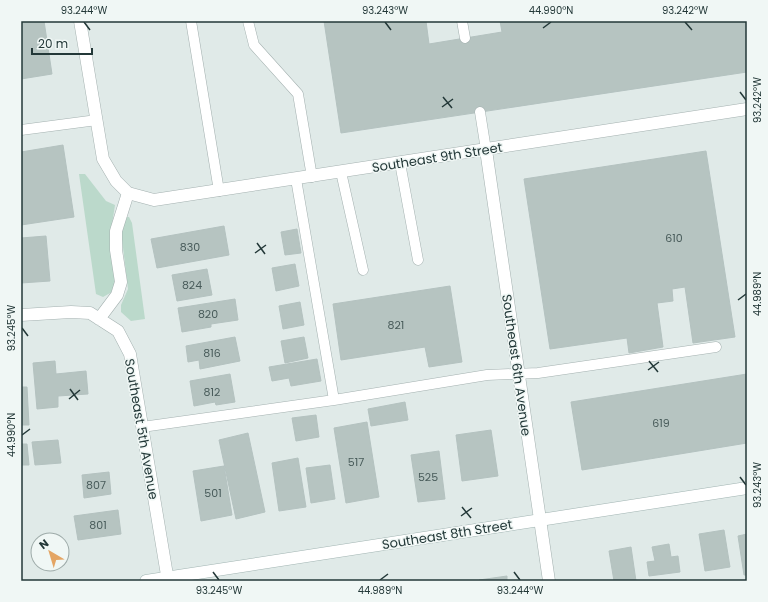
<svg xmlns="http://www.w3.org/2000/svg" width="768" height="602" font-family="Poppins,sans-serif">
<rect width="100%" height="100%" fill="#e0eae8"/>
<path fill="#bbd9cb" d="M 79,174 L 85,174 L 106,201 L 115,205 L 110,238 L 115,281 L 112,292 L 103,297 L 96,294 Z
M 125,217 L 129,217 L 132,223 L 145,319 L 131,321 L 121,312 L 121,305 L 128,289 L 121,231 Z"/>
<path fill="#b6c4c1" stroke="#b4c2c0" d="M 21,21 L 44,21 L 52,74 L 21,79 Z
M 324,21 L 426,21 L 429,44 L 502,32 L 500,21 L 747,21 L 747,72 L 341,133 Z
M 63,145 L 74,217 L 21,225 L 21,152 Z
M 706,151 L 735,337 L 693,343 L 685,287 L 672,289 L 673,301 L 657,303 L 663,347 L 629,353 L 627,338 L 550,349 L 524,179 Z
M 224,226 L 229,255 L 157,268 L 151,239 Z
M 297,229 L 301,253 L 285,255 L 281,232 Z
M 46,236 L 50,281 L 21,283 L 21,238 Z
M 295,264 L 299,286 L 276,291 L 272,268 Z
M 207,269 L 212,295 L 177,301 L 172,275 Z
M 450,286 L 462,362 L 429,367 L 425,347 L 341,360 L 333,304 Z
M 235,299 L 238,320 L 211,324 L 211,327 L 182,332 L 178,308 Z
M 300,302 L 304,325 L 283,329 L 279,306 Z
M 235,337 L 240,361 L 200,369 L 199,360 L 188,362 L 186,346 Z
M 304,337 L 308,358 L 285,363 L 281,341 Z
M 317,359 L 321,381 L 291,386 L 289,378 L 272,381 L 269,367 Z
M 55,361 L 56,374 L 86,371 L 88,394 L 58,396 L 58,407 L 37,409 L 33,363 Z
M 230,374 L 235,402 L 216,405 L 215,402 L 194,406 L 190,381 Z
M 747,374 L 747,443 L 582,470 L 571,402 Z
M 21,387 L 27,387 L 29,425 L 21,425 Z
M 405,402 L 408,420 L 371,426 L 368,409 Z
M 316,415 L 319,437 L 296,441 L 292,418 Z
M 367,422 L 379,497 L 346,503 L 334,428 Z
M 491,430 L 498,476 L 462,481 L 456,435 Z
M 248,433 L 265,512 L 236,519 L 219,440 Z
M 58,440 L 61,463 L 35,465 L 32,442 Z
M 21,444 L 27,444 L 29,465 L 21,465 Z
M 439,451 L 445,499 L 418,502 L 411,455 Z
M 298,458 L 306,507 L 279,511 L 272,463 Z
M 330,465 L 335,499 L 311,503 L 306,468 Z
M 224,466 L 232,515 L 201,521 L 193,471 Z
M 109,472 L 111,494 L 84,498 L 82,475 Z
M 118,510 L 121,534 L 78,540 L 74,516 Z
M 724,530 L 730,567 L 705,571 L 699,534 Z
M 747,534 L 747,575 L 744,575 L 738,536 Z
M 669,544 L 671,557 L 678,556 L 680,572 L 649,576 L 647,562 L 655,561 L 652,547 Z
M 631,547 L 636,581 L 614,581 L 609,551 Z
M 507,576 L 507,581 L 479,581 L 479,580 Z"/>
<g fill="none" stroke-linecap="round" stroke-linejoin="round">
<g stroke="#a4b1b0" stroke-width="11">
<path id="lane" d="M 191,21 L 219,191
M 248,21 L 254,45 L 298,94 L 312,177
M 462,21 L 465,38
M 480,112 L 486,150
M 21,130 L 97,120
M 400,163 L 418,260
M 341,172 L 363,270
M 296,179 L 334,400
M 142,427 L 334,400 L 487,375 L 538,373 L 716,347"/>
</g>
<g stroke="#a4b1b0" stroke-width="13">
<path id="street" d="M 80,21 L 103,159 L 116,181 L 128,193 L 154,200 L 747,109
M 486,150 L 549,581
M 21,315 L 71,312 L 90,313 L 118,331 L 130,354 L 168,581
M 99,319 L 117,295 L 121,282 L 116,250 L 116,231 L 128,193"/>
</g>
<g stroke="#a1b4b2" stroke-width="13">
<path id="secondary" d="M 146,581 L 747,488"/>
</g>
<use href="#lane" stroke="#fff" stroke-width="10"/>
<use href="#street" stroke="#fff" stroke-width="12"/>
<use href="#secondary" stroke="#fff" stroke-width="12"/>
</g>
<path fill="none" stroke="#233838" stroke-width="1.5" d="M 84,22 L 90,30M 385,22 L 391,30M 685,22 L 692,30M 543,28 L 551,22M 740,92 L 746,100M 443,97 L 452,108M 442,107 L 453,99M 257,243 L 265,254M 255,253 L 266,245M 738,300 L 746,294M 22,328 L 28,336M 649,361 L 658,372M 648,370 L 659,362M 70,389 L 78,400M 69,399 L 80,390M 22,435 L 30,429M 740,477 L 746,485M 462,507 L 471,518M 461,516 L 472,508M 213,572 L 219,580M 514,572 L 520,580M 380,580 L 388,574"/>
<g text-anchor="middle" stroke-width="3" stroke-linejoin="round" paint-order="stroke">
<g font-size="11" fill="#485b5a">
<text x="674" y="242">610</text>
<text x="190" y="251">830</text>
<text x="192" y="289">824</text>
<text x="208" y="318">820</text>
<text x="396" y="329">821</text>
<text x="212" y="357">816</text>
<text x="212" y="396">812</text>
<text x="661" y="427">619</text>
<text x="356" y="466">517</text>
<text x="428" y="481">525</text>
<text x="96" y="489">807</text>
<text x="213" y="497">501</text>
<text x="98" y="529">801</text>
</g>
<g font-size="13" fill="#233838" stroke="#f0f7f5">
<text transform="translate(437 157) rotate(-9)" y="5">Southeast 9th Street</text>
<text transform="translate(517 365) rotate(82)" y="5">Southeast 6th Avenue</text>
<text transform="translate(142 429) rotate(80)" y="5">Southeast 5th Avenue</text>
<text transform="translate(447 534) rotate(-9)" y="5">Southeast 8th Street</text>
</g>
</g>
<rect width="768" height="602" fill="none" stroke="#f0f7f5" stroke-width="44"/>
<g transform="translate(50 552) rotate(322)"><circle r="19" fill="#f0f7f5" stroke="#9eaba9"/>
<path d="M0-3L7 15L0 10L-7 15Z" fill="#e4a564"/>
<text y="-6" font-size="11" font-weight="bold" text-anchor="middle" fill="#233838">N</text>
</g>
<path d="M32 48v6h60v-6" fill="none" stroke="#233838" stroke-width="2"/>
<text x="38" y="48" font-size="12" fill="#233838" stroke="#f0f7f5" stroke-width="3" paint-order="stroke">20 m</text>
<rect x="22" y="22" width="724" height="558" fill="none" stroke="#233838" stroke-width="1.5"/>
<g font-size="10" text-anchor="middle" fill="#233838">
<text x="84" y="14">93.244°W</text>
<text x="385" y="14">93.243°W</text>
<text x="551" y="14">44.990°N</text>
<text x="685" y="14">93.242°W</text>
<text transform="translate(757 100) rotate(-90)" y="4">93.242°W</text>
<text transform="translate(757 294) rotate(-90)" y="4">44.989°N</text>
<text transform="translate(11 328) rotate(-90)" y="4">93.245°W</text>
<text transform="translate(11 435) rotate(-90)" y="4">44.990°N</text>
<text transform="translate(757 485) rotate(-90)" y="4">93.243°W</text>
<text x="219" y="594">93.245°W</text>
<text x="380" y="594">44.989°N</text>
<text x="520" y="594">93.244°W</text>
</g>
</svg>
